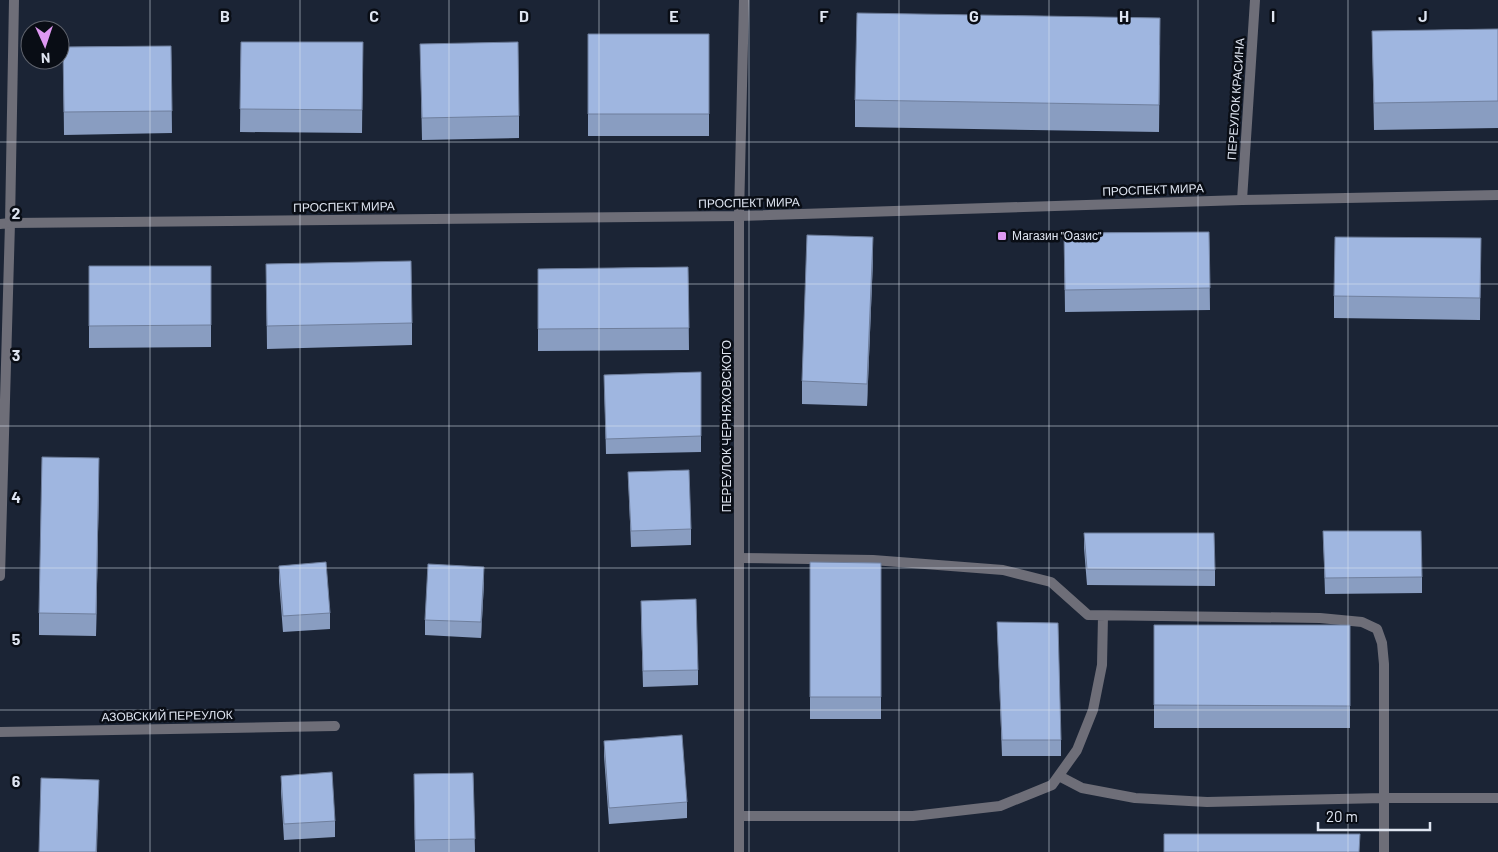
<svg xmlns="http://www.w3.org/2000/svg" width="1498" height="852" font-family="Barlow,sans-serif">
<rect width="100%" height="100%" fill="#1b2435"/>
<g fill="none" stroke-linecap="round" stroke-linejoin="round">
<path stroke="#6e6e78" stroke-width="10" d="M 1242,200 L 1255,0
M 739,558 L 873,560 L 1003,570 L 1051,582 L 1088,615 L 1320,618 L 1362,622 L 1377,629 L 1382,643 L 1384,664 L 1384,798 L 1207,802 L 1135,798 L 1082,788 L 1059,776
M 739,816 L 913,816 L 1000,806 L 1052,785 L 1077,750 L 1093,710 L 1102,665 L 1103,616
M 1384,852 L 1384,798 L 1498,798"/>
<path stroke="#6e6e78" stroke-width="10" d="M 0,224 L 10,223 L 0,576
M 0,732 L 335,726
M 739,852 L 739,216 L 744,0"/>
<path stroke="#6e6e78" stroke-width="10" d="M 14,0 L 10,223 L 739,216 L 1242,200 L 1498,195"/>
</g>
<path fill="#899dc1" d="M 1498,29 L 1498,128 L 1374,130 L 1372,31 Z
M 588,34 L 709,34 L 709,136 L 588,136 Z
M 241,42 L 363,42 L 362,133 L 240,132 Z
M 420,44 L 519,116 L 519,138 L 422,140 Z
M 1160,45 L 1159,132 L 855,127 L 855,100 Z
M 171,46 L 172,133 L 64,135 L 63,47 Z
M 1209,232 L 1210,310 L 1065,312 L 1064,233 Z
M 1481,238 L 1480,320 L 1334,318 L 1334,296 Z
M 873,259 L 867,406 L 802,404 L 802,381 Z
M 266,264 L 412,323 L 412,345 L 267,349 Z
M 89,266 L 211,266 L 211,347 L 89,348 Z
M 688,267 L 689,350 L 538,351 L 538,269 Z
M 701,372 L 701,452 L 606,454 L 604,375 Z
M 628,472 L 691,529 L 691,545 L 631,547 Z
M 99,480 L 96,636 L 39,635 L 39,613 Z
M 1323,531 L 1422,577 L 1422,593 L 1325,594 Z
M 1084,533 L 1215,570 L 1215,586 L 1087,585 L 1084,548 Z
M 810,562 L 881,563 L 881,719 L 810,719 Z
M 279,566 L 330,613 L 330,629 L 283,632 L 279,581 Z
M 484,582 L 481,638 L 425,635 L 425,620 Z
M 641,617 L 698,670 L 698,685 L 643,687 Z
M 997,622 L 1061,740 L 1061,756 L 1002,756 Z
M 1154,625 L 1350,625 L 1350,728 L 1154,728 Z
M 604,741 L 687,802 L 687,818 L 609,824 L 604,756 Z
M 473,773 L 475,852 L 415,852 L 414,790 Z
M 281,776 L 335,821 L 335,837 L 284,840 L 281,792 Z"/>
<path fill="#6f7f9d" d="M 873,237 L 873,259 L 867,406 L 867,384 Z
M 99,458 L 99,480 L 96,636 L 96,614 Z
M 484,567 L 484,582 L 481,638 L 481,622 Z
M 99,780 L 97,852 L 96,852 Z"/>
<path fill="#9fb6e0" stroke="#6f7f9d" d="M 857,13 L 1160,18 L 1159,105 L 855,100 Z
M 1498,29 L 1498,101 L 1374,103 L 1372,31 Z
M 588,34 L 709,34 L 709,114 L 588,114 Z
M 241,42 L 363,42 L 362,110 L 240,109 Z
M 518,42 L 519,116 L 422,118 L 420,44 Z
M 171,46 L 172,111 L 64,112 L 63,47 Z
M 1209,232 L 1210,288 L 1065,290 L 1064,233 Z
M 807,235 L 873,237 L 867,384 L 802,381 Z
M 1335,237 L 1481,238 L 1480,298 L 1334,296 Z
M 411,261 L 412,323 L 267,326 L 266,264 Z
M 89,266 L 211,266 L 211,325 L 89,326 Z
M 688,267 L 689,328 L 538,329 L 538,269 Z
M 701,372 L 701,436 L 606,439 L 604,375 Z
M 42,457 L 99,458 L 96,614 L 39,613 Z
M 689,470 L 691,529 L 631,531 L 628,472 Z
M 1323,531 L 1421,531 L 1422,577 L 1325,578 Z
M 1084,533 L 1214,533 L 1215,570 L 1087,569 Z
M 326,562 L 330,613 L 283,616 L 279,566 Z
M 810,562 L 881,563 L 881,697 L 810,697 Z
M 428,564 L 484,567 L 481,622 L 425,620 Z
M 696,599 L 698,670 L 643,671 L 641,601 Z
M 997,622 L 1058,623 L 1061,740 L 1002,740 Z
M 1154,625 L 1350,625 L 1350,706 L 1154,705 Z
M 682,735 L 687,802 L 609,808 L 604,741 Z
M 332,772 L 335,821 L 284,824 L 281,776 Z
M 473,773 L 475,839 L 415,840 L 414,774 Z
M 41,778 L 99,780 L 96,852 L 39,852 Z
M 1164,834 L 1360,834 L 1359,852 L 1164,852 Z"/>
<path fill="none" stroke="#dfe5f1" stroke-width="1" stroke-opacity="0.55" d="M 150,0 L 150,852M 300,0 L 300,852M 449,0 L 449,852M 599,0 L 599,852M 749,0 L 749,852M 899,0 L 899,852M 1049,0 L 1049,852M 1198,0 L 1198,852M 1348,0 L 1348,852M 0,142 L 1498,142M 0,284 L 1498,284M 0,426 L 1498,426M 0,568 L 1498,568M 0,710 L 1498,710"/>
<rect fill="#de98f2" stroke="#090d15" stroke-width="2" x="997" y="231" width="10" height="10" rx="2.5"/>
<g text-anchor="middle" stroke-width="5" stroke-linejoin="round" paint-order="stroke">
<g font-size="12" fill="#dfe5f1" stroke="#090d15">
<text transform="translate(1236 99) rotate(-86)" y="4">ПЕРЕУЛОК КРАСИНА</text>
<text transform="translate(1153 190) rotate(-2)" y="4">ПРОСПЕКТ МИРА</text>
<text transform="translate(749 203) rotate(-1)" y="4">ПРОСПЕКТ МИРА</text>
<text transform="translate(344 207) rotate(-1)" y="4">ПРОСПЕКТ МИРА</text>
<text transform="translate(727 426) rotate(-90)" y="4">ПЕРЕУЛОК ЧЕРНЯХОВСКОГО</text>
<text transform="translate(167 716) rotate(-1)" y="4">АЗОВСКИЙ ПЕРЕУЛОК</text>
</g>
<g font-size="12" fill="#dfe5f1" stroke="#090d15" text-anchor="start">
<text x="1012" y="240">Магазин "Оазис"</text>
</g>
</g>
<g font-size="16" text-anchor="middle" font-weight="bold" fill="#dfe5f1" stroke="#090d15" stroke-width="5" stroke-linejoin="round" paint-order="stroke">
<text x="225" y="22">B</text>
<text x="374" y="22">C</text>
<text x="524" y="22">D</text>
<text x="674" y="22">E</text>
<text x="824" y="22">F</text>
<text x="974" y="22">G</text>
<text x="1124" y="22">H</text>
<text x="1273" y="22">I</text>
<text x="1423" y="22">J</text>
<text x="16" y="219">2</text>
<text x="16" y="361">3</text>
<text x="16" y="503">4</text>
<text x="16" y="645">5</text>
<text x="16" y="787">6</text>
</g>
<g transform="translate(45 45) rotate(177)"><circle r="24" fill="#090d15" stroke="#5f636d"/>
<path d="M0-4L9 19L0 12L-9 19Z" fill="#de98f2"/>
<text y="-8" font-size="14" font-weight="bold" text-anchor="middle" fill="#dfe5f1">N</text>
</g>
<path d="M1318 822v8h112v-8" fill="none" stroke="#dfe5f1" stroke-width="2.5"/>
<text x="1326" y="822" font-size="15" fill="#dfe5f1" stroke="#090d15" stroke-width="4" paint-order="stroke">20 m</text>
</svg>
